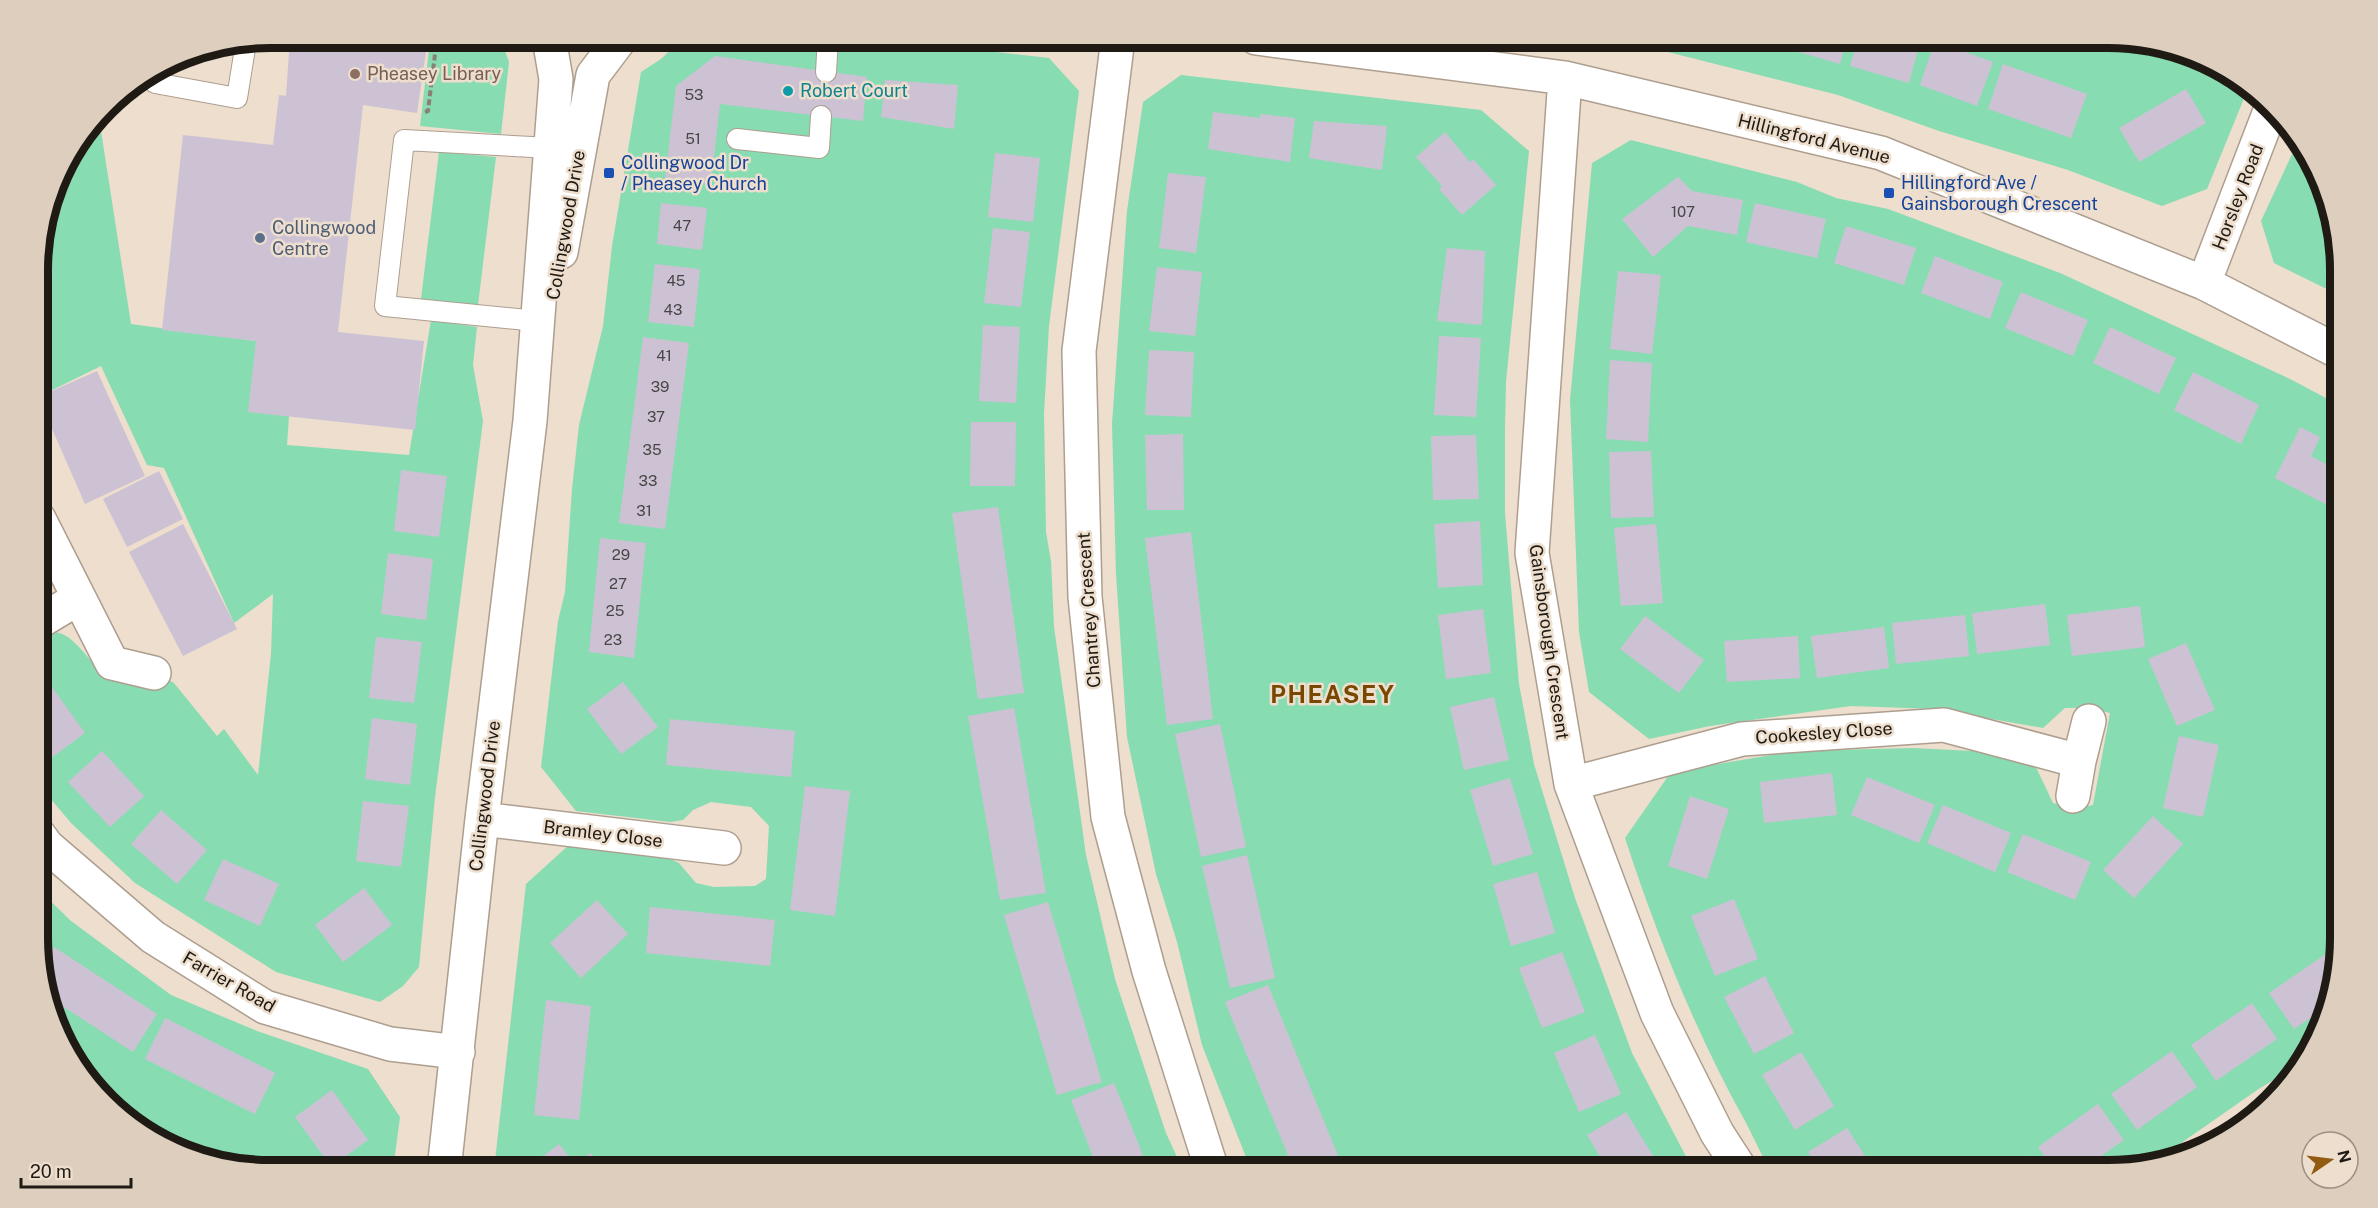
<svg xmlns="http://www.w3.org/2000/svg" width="2378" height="1208" font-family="'Public Sans',sans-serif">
<rect width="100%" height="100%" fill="#eddecd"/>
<path fill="#87dcb2" d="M 337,38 L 491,38 L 505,51 L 509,62 L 501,134 L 420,126 L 429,49 Z
M 683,38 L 875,38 L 1049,58 L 1079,91 L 1049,326 L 1044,414 L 1046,532 L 1051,561 L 1054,627 L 1086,855 L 1115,979 L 1166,1133 L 1183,1170 L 494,1170 L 526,884 L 570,844 L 664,856 L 679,863 L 696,883 L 714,887 L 755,886 L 766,879 L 769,826 L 751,807 L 711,802 L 693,810 L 683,820 L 670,822 L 576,811 L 541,767 L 558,621 L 565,592 L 572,489 L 579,425 L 603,326 L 612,246 L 641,72 L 661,59 Z
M 1612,38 L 2108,38 L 2210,61 L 2247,91 L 2207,189 L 2162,206 L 2068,170 L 1939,131 L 1838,95 Z
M 1181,75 L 1481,110 L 1529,151 L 1506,382 L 1505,428 L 1505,513 L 1519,684 L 1534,764 L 1575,898 L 1632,1053 L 1693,1170 L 1251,1170 L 1202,1045 L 1177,942 L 1156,874 L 1127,737 L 1116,574 L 1112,424 L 1127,211 L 1143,102 Z
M 99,118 L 131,324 L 256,341 L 289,416 L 287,445 L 409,455 L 431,320 L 477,327 L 473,365 L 483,421 L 435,797 L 419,967 L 403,986 L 380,1002 L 276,972 L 135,883 L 71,823 L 39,785 L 39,637 C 66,620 82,654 100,670 L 167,679 L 174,683 L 217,736 L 224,729 L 258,775 L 271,654 L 273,594 L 234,623 L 164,468 L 147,465 L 101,366 L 38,397 L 38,255 L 61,168 Z
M 2299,139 L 2323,182 L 2339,240 L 2339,295 L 2274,263 L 2261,221 Z
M 1631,140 L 1797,182 L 1836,198 L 1888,209 L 2060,273 L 2290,379 L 2339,405 L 2340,938 L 2317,1040 L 2301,1064 L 2260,1088 L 2151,1164 L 2122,1170 L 1771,1170 C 1761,1155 1754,1138 1745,1121 C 1695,1031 1657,936 1625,838 L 1671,772 L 1794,751 L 1913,748 L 1993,752 L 2035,765 L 2053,803 L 2079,808 L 2093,805 L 2110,713 L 2090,708 L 2065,708 L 2043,728 L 1936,709 L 1851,706 L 1710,726 L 1649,739 L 1589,692 L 1579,632 L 1570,400 L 1592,163 Z
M 439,152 L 496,157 L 478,305 L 421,299 Z
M 39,890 L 71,921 L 171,995 L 257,1031 L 368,1069 L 400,1117 L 393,1170 L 270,1170 L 168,1147 L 85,1079 L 55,1027 L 40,968 Z"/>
<path fill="#cdc2d4" d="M 290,38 L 426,52 L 417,113 L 363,105 L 338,332 L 424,341 L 415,430 L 248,412 L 256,341 L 162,330 L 183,135 L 273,145 L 279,95 L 286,96 Z
M 1748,38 L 1773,38 L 1772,44 Z
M 1783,38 L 1847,38 L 1840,64 L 1781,47 Z
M 1858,38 L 1921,38 L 1909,83 L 1850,66 Z
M 1935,41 L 1993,62 L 1977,106 L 1920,85 Z
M 715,56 L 867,77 L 863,121 L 720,104 L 711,184 L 665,179 L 676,86 Z
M 2194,58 L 2210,61 L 2222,71 L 2193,62 Z
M 2003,64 L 2087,94 L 2071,138 L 1988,109 Z
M 885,80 L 958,85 L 954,129 L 881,117 Z
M 2186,89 L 2206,123 L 2139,162 L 2119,128 Z
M 1213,112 L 1260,118 L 1260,114 L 1295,118 L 1290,162 L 1208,149 Z
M 1314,121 L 1387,126 L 1382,170 L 1309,158 Z
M 1445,132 L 1470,162 L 1473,159 L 1496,185 L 1462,215 L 1439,189 L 1442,186 L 1416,157 Z
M 995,153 L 1040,158 L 1033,222 L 988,217 Z
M 1168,173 L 1206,177 L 1196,253 L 1159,248 Z
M 1678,177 L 1692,191 L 1743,200 L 1737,235 L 1688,226 L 1653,257 L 1622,219 Z
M 2322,190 L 2325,190 L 2339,246 L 2338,246 Z
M 661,203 L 707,208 L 702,250 L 657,244 Z
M 1755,203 L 1826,219 L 1817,258 L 1746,242 Z
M 1846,226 L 1916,248 L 1904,285 L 1834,263 Z
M 993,228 L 1030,232 L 1021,307 L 984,303 Z
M 44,234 L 53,273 L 38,277 L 38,255 Z
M 1447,248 L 1485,251 L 1482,325 L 1437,321 Z
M 1935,256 L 2003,282 L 1990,319 L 1921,293 Z
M 655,264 L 700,269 L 694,327 L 648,322 Z
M 1157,267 L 1202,272 L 1195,336 L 1149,331 Z
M 1618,271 L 1661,275 L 1652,354 L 1610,349 Z
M 2021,292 L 2088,320 L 2073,356 L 2005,328 Z
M 983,325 L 1020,327 L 1016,403 L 979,401 Z
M 2110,327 L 2176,358 L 2159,394 L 2093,363 Z
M 1439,336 L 1481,338 L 1476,417 L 1434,415 Z
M 643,337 L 689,343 L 665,529 L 619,523 Z
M 1149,350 L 1194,352 L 1191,417 L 1145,415 Z
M 1610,360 L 1652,363 L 1648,442 L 1606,439 Z
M 97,371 L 145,476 L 85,504 L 38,397 Z
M 2193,372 L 2259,405 L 2241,444 L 2174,410 Z
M 971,422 L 1016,422 L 1015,486 L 970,486 Z
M 2300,427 L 2320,437 L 2311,456 L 2339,471 L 2339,511 L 2275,478 Z
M 1183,434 L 1184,510 L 1147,510 L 1145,435 Z
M 1476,435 L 1479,499 L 1433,500 L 1431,436 Z
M 1651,451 L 1654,517 L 1611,518 L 1609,452 Z
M 401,470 L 447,476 L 439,537 L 394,531 Z
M 159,471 L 183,519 L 127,547 L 103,499 Z
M 998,507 L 1024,693 L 978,699 L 952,513 Z
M 1480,521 L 1483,585 L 1438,588 L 1434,524 Z
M 183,524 L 237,629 L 183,656 L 129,552 Z
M 1656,524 L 1663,603 L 1621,606 L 1614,528 Z
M 1191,532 L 1213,719 L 1167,725 L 1145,538 Z
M 600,538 L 646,543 L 634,658 L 589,652 Z
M 388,553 L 433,559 L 426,620 L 381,614 Z
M 2045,604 L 2050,645 L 1977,654 L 1972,613 Z
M 2140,606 L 2145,647 L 2072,656 L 2067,615 Z
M 1483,609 L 1491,673 L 1446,679 L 1438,615 Z
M 1965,615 L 1969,656 L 1896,664 L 1892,623 Z
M 1645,616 L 1704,660 L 1679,693 L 1620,649 Z
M 1884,627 L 1889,668 L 1817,678 L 1811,636 Z
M 1798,636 L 1800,678 L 1727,682 L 1724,641 Z
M 376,637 L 422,642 L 414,703 L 369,698 Z
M 2186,643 L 2215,710 L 2177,726 L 2148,659 Z
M 39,669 L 85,733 L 47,761 L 39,751 Z
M 623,682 L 658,727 L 621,754 L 587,709 Z
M 1494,697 L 1509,760 L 1464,770 L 1450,707 Z
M 1014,708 L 1046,893 L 1000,900 L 968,716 Z
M 372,718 L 417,724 L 410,785 L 365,779 Z
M 670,719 L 795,731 L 791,777 L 666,765 Z
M 1220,724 L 1246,847 L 1201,857 L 1175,734 Z
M 2179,736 L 2219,745 L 2203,817 L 2163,808 Z
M 102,751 L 144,796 L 110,827 L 68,782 Z
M 1832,773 L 1837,815 L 1764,823 L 1760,782 Z
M 1867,777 L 1935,805 L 1919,843 L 1851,815 Z
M 1510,778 L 1533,854 L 1493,866 L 1470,790 Z
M 805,786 L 850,791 L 835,916 L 790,910 Z
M 1690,796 L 1729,809 L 1707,879 L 1668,866 Z
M 363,801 L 409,806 L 401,867 L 356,861 Z
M 1943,805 L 2011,833 L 1995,872 L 1927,843 Z
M 161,810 L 207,850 L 177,884 L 131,844 Z
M 2153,816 L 2183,844 L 2134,898 L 2103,870 Z
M 2023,834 L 2091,862 L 2075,900 L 2007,872 Z
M 1247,855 L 1275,978 L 1230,988 L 1202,866 Z
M 223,859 L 279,884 L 260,926 L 204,900 Z
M 1537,872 L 1555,933 L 1511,946 L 1493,884 Z
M 364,888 L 392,925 L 343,962 L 315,925 Z
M 1734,899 L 1758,959 L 1715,976 L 1691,916 Z
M 597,900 L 628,934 L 581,978 L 550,943 Z
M 1048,902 L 1102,1082 L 1057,1095 L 1004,915 Z
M 650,907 L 775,920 L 770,966 L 646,953 Z
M 54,947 L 157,1014 L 133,1052 L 47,996 L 40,969 Z
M 2330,951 L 2336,959 L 2324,1009 L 2294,1029 L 2269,993 Z
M 1562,952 L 1585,1012 L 1542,1028 L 1519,968 Z
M 1765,976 L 1794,1033 L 1754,1054 L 1724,997 Z
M 1268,985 L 1339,1158 L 1310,1170 L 1294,1170 L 1225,1002 Z
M 546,1000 L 591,1006 L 579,1120 L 534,1115 Z
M 2252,1003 L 2277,1039 L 2216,1081 L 2191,1045 Z
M 165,1018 L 275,1073 L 255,1114 L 145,1059 Z
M 1595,1035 L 1621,1094 L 1579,1112 L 1554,1053 Z
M 2172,1051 L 2197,1087 L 2137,1130 L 2111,1094 Z
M 1801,1052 L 1834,1106 L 1795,1130 L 1762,1075 Z
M 1114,1083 L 1137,1140 L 1148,1170 L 1099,1170 L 1093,1157 L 1071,1100 Z
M 332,1090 L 368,1140 L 331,1167 L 295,1117 Z
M 2098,1104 L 2124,1140 L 2081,1170 L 2054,1170 L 2038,1147 Z
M 1626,1112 L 1660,1167 L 1654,1170 L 1608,1170 L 1587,1135 Z
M 1847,1128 L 1874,1170 L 1819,1170 L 1808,1152 Z
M 559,1144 L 575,1164 L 591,1153 L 604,1170 L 525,1170 Z
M 2025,1155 L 2036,1170 L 2004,1170 Z
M 772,1160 L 859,1169 L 859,1170 L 771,1170 Z"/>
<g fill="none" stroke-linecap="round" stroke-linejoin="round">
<g stroke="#ad9e8f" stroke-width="22">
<path id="service" d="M 157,70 L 155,83 L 237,98 L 246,42
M 826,72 L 828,38
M 737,139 L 819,148 L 821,116
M 537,321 L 385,306 L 404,140 L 551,148"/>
</g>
<g stroke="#ad9e8f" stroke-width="36">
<path id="minor" d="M 1118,38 L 1079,351 L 1085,597 L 1108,817 L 1149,971 L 1212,1170
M 1256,38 L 1565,78 L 1881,153 L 2204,283 L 2339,352
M 1565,78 L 1532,553 L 1571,784 L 1657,1013 L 1717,1133 L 1741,1170
M 561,252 L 593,75 L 621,38
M 2204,283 L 2270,111
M 39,519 L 112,663 L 154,673
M 39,622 L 77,599
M 2079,761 L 2089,721
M 1571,784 L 1742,739 L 1944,725 L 2079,761 L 2073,796
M 482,819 L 724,848
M 39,835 L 47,846 L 153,937 L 265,1007 L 390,1044 L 458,1052
M 444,1170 L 482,819 L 530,421 L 556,79 L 549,38"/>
</g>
<path stroke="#8a8074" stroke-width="4" stroke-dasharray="6 3" stroke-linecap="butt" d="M 425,112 L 428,111 L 437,38"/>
<use href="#service" stroke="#fff" stroke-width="20"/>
<use href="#minor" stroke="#fff" stroke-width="33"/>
</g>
<circle fill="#8d6e63" stroke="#eddecd" stroke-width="2" cx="355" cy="74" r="6"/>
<circle fill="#0f9aa8" stroke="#eddecd" stroke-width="2" cx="788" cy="91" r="6"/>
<g fill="#1a4fb4" stroke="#eddecd" stroke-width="2">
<rect x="603" y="167" width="12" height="12" rx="3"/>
<rect x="1883" y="187" width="12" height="12" rx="3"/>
</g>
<circle fill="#5c6f8a" stroke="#eddecd" stroke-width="2" cx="260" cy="238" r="6"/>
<g text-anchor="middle" stroke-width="5" stroke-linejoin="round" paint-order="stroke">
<g font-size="15" fill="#4a4444">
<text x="694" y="100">53</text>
<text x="693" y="144">51</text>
<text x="1683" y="217">107</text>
<text x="682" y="231">47</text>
<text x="676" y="286">45</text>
<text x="673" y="315">43</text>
<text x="664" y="361">41</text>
<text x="660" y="392">39</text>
<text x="656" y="422">37</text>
<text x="652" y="455">35</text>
<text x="648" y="486">33</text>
<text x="644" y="516">31</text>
<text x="621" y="560">29</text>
<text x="618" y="589">27</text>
<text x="615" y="616">25</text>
<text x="613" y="645">23</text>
</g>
<g font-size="18" fill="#785e54" stroke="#eddecd" text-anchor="start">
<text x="367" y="80">Pheasey Library</text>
</g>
<g font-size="18" fill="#0d838f" stroke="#eddecd" text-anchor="start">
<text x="800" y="97">Robert Court</text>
</g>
<g font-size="18" fill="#1f1a14" stroke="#eddecd">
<text transform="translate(1814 139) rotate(14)" y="6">Hillingford Avenue</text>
<text transform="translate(2238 197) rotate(-69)" y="6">Horsley Road</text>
<text transform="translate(566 225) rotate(-80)" y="6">Collingwood Drive</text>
<text transform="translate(1089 610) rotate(-94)" y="6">Chantrey Crescent</text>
<text transform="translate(1549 642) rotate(82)" y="6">Gainsborough Crescent</text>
<text transform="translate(1824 733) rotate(-4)" y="6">Cookesley Close</text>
<text transform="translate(485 796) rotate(-83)" y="6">Collingwood Drive</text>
<text transform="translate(603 834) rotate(7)" y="6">Bramley Close</text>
<text transform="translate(229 982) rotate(30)" y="6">Farrier Road</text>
</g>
<g font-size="18" fill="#164399" stroke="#eddecd" text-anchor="start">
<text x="621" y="169">Collingwood Dr<tspan x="621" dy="21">/ Pheasey Church</tspan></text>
<text x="1901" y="189">Hillingford Ave /<tspan x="1901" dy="21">Gainsborough Crescent</tspan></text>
</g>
<g font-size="18" fill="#4e5e75" stroke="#eddecd" text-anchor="start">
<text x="272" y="234">Collingwood<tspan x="272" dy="21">Centre</tspan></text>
</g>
<g font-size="24" font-weight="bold" letter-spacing="1.5" fill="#784800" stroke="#eddecd">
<text x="1333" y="703">PHEASEY</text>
</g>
</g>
<path d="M0 0H2378V1208H0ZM270 48H2108A222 222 0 0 1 2330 270V938A222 222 0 0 1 2108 1160H270A222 222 0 0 1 48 938V270A222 222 0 0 1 270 48Z" fill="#ddcebe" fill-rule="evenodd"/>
<path fill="none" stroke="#1f1a14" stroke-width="8" d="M270 48H2108A222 222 0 0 1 2330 270V938A222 222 0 0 1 2108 1160H270A222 222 0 0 1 48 938V270A222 222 0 0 1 270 48Z"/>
<g transform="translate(2330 1160) rotate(76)"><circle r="28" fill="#eddecd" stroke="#9b9083" stroke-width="1.5"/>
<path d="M0-4.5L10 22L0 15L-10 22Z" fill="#925b12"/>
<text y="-9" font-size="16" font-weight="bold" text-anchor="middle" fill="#1f1a14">N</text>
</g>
<path d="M21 1178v9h110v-9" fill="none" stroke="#1f1a14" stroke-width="3"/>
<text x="30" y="1178" font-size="18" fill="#1f1a14" stroke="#eddecd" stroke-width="4.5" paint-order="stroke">20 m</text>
</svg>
